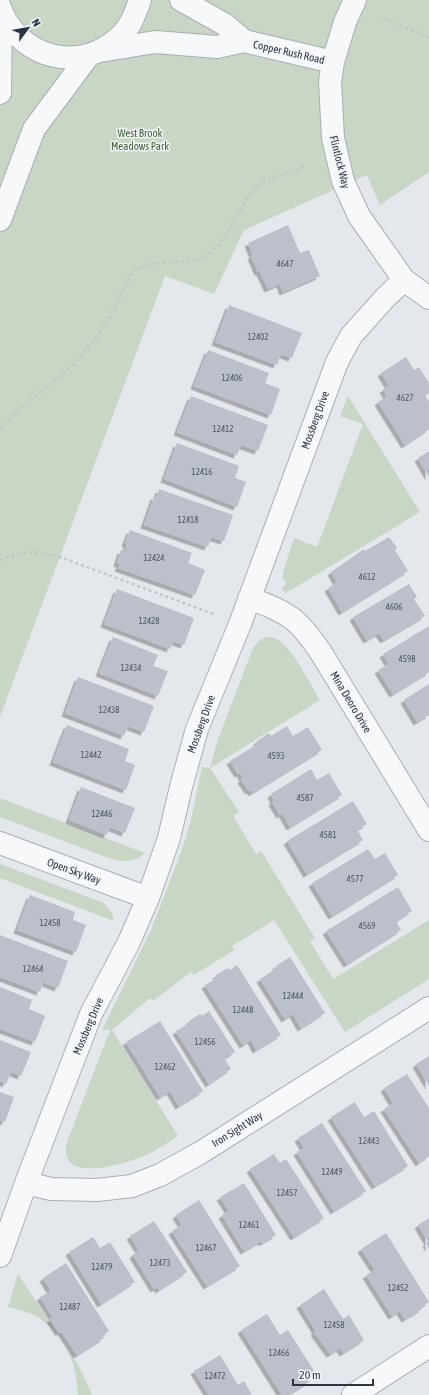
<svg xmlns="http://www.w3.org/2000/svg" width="429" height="1395" font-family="'Asap Condensed',sans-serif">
<defs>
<filter id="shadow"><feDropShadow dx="-3.5" dy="3.5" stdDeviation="0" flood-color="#0004"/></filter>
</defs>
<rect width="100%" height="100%" fill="#e4e7ec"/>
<path fill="#c9d6c5" d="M 0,0 L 429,0 L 429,172 L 380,205 L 367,175 L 244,230 L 214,294 L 165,276 L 0,717 Z
M 348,396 L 420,512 L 286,593 L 281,589 L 286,584 L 283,578 L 283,572 L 294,538 L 317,547 L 363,424 L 340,416 Z
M 266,637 C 270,637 274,637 278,640 C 294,650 310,684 320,700 L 210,768 L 239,812 L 233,816 L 256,854 L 261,851 L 315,938 L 310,941 L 333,979 L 429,920 L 429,979 L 345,1032 L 274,920 L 232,946 L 234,950 L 194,975 L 191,972 L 153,1001 L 150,998 L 112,1030 L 178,1136 C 167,1143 156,1151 144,1156 C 129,1163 90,1173 75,1166 C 67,1162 65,1153 66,1145 L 108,1035 L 111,1030 L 102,1030 L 151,930 L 180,855 L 190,824 L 202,767 L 210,768 L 217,742 L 253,648 L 260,640 Z
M 0,798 L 145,853 C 135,862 126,862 114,860 L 0,817 Z
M 0,864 L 104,903 L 112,913 L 114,921 L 0,878 Z
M 18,1274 L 79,1366 L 92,1395 L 78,1395 C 77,1364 65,1333 37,1317 C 28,1312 18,1309 8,1307 Z"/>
<path fill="#bbc0ca" filter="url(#shadow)" d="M 288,225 L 300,253 L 309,250 L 320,276 L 283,292 L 280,284 L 268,289 L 260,272 L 258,272 L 251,256 L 253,255 L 248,243 Z
M 229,305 L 302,333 L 292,358 L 281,354 L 277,365 L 215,342 Z
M 208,350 L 269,373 L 265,383 L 280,389 L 271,415 L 194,386 Z
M 406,357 L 414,370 L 419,367 L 429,383 L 429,393 L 425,396 L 429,401 L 429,429 L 405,445 L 378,402 L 387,396 L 383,389 L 389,386 L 381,373 Z
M 191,396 L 268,425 L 258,451 L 241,445 L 237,455 L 177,432 Z
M 177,443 L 239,466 L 235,478 L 246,482 L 237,507 L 164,479 Z
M 429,451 L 429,477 L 418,458 Z
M 159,489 L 233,515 L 224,541 L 211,537 L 208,547 L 144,525 L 154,496 L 157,497 Z
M 130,530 L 192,553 L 188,563 L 205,570 L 195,595 L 118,568 L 120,564 L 117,563 L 121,550 L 125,551 L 127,544 L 125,543 Z
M 389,537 L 397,548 L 395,550 L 408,571 L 342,612 L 328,588 L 337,582 L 331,572 L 364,549 L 365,551 Z
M 409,584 L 417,597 L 414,599 L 425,616 L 384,640 L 379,633 L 367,640 L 353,617 Z
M 117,589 L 194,618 L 184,645 L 173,641 L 170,649 L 104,624 Z
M 429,626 L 429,672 L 393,694 L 378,670 L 389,664 L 383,654 Z
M 113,637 L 158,655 L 153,666 L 168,671 L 158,696 L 99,673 Z
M 78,677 L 154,706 L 144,732 L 128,726 L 124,736 L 65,713 Z
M 429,684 L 429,715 L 417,722 L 404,700 Z
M 67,725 L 129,749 L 125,761 L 135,765 L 126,790 L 53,762 Z
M 287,726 L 293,736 L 308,727 L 322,750 L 252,793 L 251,790 L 249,791 L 241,780 L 243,778 L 240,773 L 238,774 L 230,761 L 258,744 L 256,742 L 269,733 L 271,736 Z
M 311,769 L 317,780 L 329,773 L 342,795 L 290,827 L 282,813 L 280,815 L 272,802 L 274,801 L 271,794 Z
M 81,787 L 135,808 L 125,833 L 110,827 L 107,835 L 69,820 Z
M 353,801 L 367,824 L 357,830 L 363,840 L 307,874 L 287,841 Z
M 368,849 L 375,859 L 385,853 L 398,875 L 332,916 L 312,883 Z
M 398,887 L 412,911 L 396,921 L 401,930 L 347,964 L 326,931 Z
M 30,895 L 75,912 L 73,920 L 86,925 L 76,952 L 17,930 Z
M 0,935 L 68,961 L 58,988 L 43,982 L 40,992 L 0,977 Z
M 290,957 L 325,1013 L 301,1028 L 293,1014 L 285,1019 L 260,979 L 277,968 L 276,966 Z
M 237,965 L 281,1035 L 256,1050 L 251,1040 L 243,1045 L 205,985 L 217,978 L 216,975 L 228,968 L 230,970 Z
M 0,987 L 32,1000 L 29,1009 L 45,1016 L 35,1042 L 0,1029 Z
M 209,1011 L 235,1052 L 224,1058 L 231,1069 L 209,1084 L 176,1031 L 190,1023 L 189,1021 L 200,1014 L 202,1016 Z
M 160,1021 L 203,1091 L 179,1106 L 170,1091 L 160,1097 L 126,1042 Z
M 0,1040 L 31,1052 L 21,1076 L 11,1072 L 6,1084 L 0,1081 Z
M 429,1056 L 429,1086 L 416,1064 Z
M 407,1074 L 429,1108 L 429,1156 L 419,1163 L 384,1109 L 393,1103 L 384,1088 Z
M 0,1092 L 14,1097 L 5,1122 L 0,1120 Z
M 355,1102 L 364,1117 L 374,1111 L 408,1166 L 375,1186 L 331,1117 Z
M 322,1123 L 366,1191 L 334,1211 L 297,1152 L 304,1148 L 298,1138 Z
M 274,1154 L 280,1163 L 286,1159 L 324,1218 L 294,1237 L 250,1169 Z
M 244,1183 L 276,1235 L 262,1243 L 261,1241 L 244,1251 L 222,1215 L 229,1211 L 220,1197 Z
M 199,1200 L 240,1266 L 207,1286 L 172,1231 L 182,1225 L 176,1215 Z
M 429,1218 L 429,1249 L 426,1243 L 428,1242 L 418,1225 Z
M 154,1221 L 187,1272 L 159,1290 L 157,1287 L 154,1289 L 133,1255 L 139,1250 L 130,1236 Z
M 386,1233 L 429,1302 L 421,1307 L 422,1309 L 405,1319 L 400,1311 L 392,1316 L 366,1275 L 375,1270 L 361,1249 Z
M 93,1237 L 100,1248 L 110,1242 L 135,1282 L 101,1304 L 69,1252 Z
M 66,1263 L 109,1331 L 102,1336 L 104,1338 L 77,1355 L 61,1331 L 59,1333 L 50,1319 L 53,1317 L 40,1297 L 51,1291 L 43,1278 Z
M 324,1289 L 343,1319 L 349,1315 L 364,1340 L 343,1353 L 340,1348 L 330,1354 L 314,1332 L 316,1331 L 300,1305 Z
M 267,1314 L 280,1335 L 288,1330 L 314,1371 L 306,1376 L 309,1382 L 288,1395 L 282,1395 L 241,1330 Z
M 220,1355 L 238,1385 L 244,1381 L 252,1395 L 209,1395 L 194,1371 Z"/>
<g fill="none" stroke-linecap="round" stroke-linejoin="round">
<g stroke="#a9aeb7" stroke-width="24">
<path id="minor" d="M 181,0 L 224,24 L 244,41
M 355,0 L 345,22 L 333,62 L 330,82 L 333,138 L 343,181 L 359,216 L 404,280 L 429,298
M 0,7 C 3,18 10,28 18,36 C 46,63 87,65 117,39 C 130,29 135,14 140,0
M 100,51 L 155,42 L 217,47 L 244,41 L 333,62
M 0,93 L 1,11
M 0,220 L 34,129 L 89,55
M 249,598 C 265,604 281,610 294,620 C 305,629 312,640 320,651 L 429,830
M 0,843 L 148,898
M 26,1183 L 51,1189 L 97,1190 L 132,1186 L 160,1175 L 200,1153 L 429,1008
M 0,1256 L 26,1183 L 91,1014 L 129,942 L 148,898 L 169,838 L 181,787 L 197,729 L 240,624 L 337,362 L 351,336 L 385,298 L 404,280
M 353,1395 L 429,1346"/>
</g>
<path stroke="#c2c5cb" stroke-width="2.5" stroke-dasharray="3 3" stroke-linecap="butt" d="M 383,19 L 429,37
M 0,429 L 16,412 L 74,364 L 90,345 L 104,327 L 129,278 L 137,269 L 151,264 L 199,260 L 210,253 L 221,243 L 249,195 L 257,186 L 266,180 L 306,166
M 0,560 C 23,550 37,551 60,557 L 216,615"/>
<use href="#minor" stroke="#f7f8fa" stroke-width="22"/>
</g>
<g text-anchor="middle" stroke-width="3" stroke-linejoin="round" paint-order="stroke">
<g font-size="9" fill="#4f5766">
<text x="285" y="267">4647</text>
<text x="258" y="340">12402</text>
<text x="232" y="381">12406</text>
<text x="405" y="401">4627</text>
<text x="223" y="432">12412</text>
<text x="202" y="475">12416</text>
<text x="188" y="523">12418</text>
<text x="154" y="561">12424</text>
<text x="367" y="580">4612</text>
<text x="394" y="610">4606</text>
<text x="149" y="624">12428</text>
<text x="407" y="662">4598</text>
<text x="131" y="671">12434</text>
<text x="109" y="713">12438</text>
<text x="91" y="758">12442</text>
<text x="276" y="759">4593</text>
<text x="305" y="801">4587</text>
<text x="102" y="817">12446</text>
<text x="328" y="838">4581</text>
<text x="355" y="882">4577</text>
<text x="50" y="926">12458</text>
<text x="367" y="929">4569</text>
<text x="33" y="972">12464</text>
<text x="293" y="999">12444</text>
<text x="243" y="1013">12448</text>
<text x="205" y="1045">12456</text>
<text x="165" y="1070">12462</text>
<text x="369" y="1144">12443</text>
<text x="332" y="1175">12449</text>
<text x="287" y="1196">12457</text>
<text x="249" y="1228">12461</text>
<text x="206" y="1251">12467</text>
<text x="160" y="1266">12473</text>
<text x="102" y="1270">12479</text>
<text x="398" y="1291">12452</text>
<text x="70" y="1310">12487</text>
<text x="334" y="1328">12458</text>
<text x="279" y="1356">12466</text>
<text x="215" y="1379">12472</text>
</g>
<g font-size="11" fill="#2b3445" stroke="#f4f6f9">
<text transform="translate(289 52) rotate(13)" y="4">Copper Rush Road</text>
<text transform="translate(340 162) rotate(76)" y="4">Flintlock Way</text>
<text transform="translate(315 420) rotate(-70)" y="4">Mossberg Drive</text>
<text transform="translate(351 702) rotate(59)" y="4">Mina Deoro Drive</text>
<text transform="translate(201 724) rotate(-70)" y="4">Mossberg Drive</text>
<text transform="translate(74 871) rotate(20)" y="4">Open Sky Way</text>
<text transform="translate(88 1026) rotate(-67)" y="4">Mossberg Drive</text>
<text transform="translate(237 1129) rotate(-32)" y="4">Iron Sight Way</text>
</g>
<g font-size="11" fill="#3f6138" stroke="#f4f6f9">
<text x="140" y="137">West Brook<tspan x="140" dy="13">Meadows Park</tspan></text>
</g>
</g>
<g transform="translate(28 28) rotate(58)" stroke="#f4f6f9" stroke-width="3" paint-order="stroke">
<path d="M0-3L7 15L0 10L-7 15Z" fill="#2b3445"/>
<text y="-6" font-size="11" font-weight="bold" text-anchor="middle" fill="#2b3445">N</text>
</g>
<path d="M293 1379v6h80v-6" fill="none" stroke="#2b3445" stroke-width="2"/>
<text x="299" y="1379" font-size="12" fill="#2b3445" stroke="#f4f6f9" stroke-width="3" paint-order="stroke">20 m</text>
</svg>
